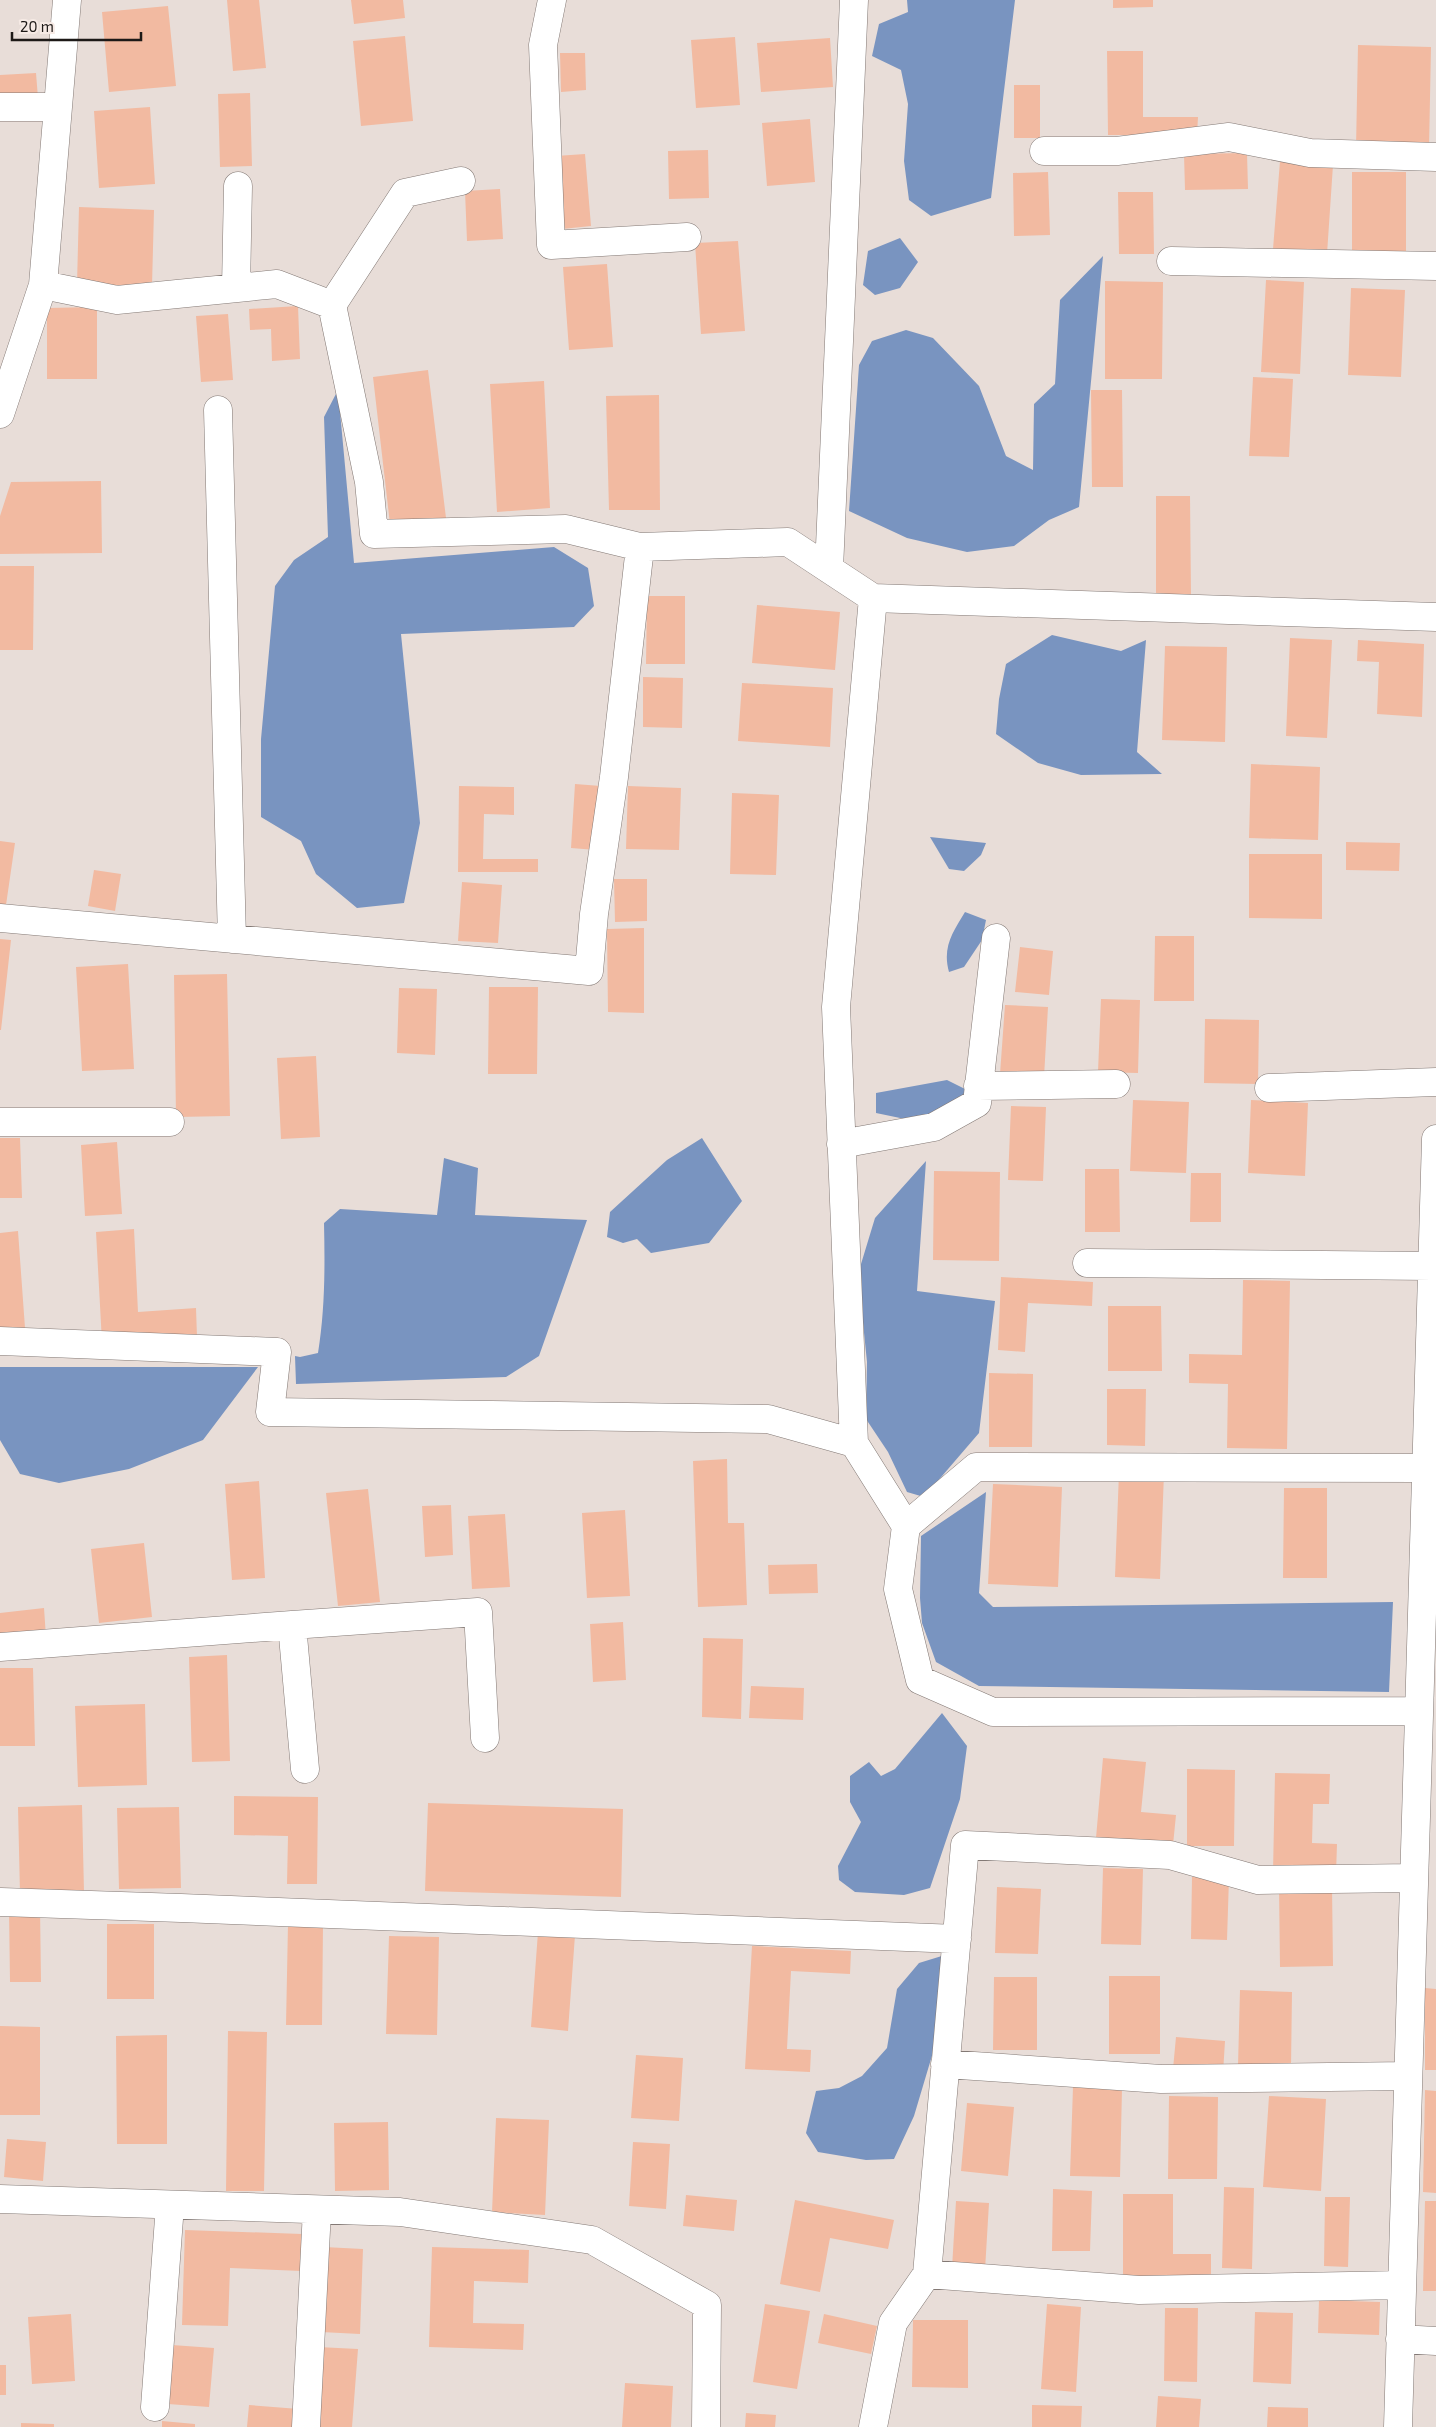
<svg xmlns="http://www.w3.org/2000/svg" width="1436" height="2427" font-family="'Exo 2',sans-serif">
<rect width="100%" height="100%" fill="#e8ddd8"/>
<path fill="#7994c0" d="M 907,0 L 1015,0 L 991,198 L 931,216 L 909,200 L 904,161 L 908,104 L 901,70 L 872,56 L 879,24 L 908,12 Z
M 900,238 L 918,262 L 900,288 L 875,295 L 863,285 L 868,251 Z
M 1103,256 L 1079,507 L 1049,520 L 1014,546 L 967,552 L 907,538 L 849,511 L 859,365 L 872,341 L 906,330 L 933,338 L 979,386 L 1006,456 L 1033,470 L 1034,404 L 1055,384 L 1060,300 Z
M 338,390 L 354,563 L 554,547 L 588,568 L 594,606 L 574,627 L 401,634 L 420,823 L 404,903 L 357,908 L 316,874 L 301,841 L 261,817 L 261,739 L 275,586 L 294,560 L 328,537 L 324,417 Z
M 1052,635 L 1121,651 L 1146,640 L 1137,752 L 1162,774 L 1081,775 L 1038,763 L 996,734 L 999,699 L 1006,664 Z
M 930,837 L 986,843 L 981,855 L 964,871 L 949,869 Z
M 965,912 L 986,920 L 982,940 L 964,967 L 949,972 C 942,947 953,932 965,912 Z
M 947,1080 L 965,1089 L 962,1101 L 934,1118 L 905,1119 L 876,1113 L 876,1093 Z
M 702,1138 L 742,1201 L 709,1243 L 651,1253 L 637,1239 L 623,1243 L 607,1237 L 610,1212 L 667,1160 Z
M 444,1158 L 478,1168 L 475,1215 L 587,1220 L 539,1356 L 506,1377 L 296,1384 L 295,1356 L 300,1357 L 318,1353 C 325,1310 325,1267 324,1223 L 340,1209 L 437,1215 Z
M 926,1161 L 917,1291 L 995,1301 L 979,1433 L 924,1497 L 907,1492 L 888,1452 L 866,1419 L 867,1362 L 858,1274 L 875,1218 Z
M 0,1367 L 258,1367 L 203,1440 L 129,1469 L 59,1483 L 20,1474 L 0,1440 Z
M 986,1492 L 979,1593 L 993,1607 L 1393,1602 L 1389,1692 L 979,1686 L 936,1662 L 922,1623 L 920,1598 L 921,1536 Z
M 942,1713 L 967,1746 L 960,1799 L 930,1888 L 904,1895 L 855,1892 L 839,1880 L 838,1866 L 861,1822 L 850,1802 L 850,1776 L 869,1762 L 881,1776 L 895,1769 Z
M 945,1955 L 934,2049 L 914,2116 L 894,2159 L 866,2160 L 818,2152 L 806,2133 L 816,2091 L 839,2088 L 862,2076 L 887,2048 L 897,1989 L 919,1963 Z"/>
<path fill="#f2baa1" d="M 227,0 L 259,0 L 266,68 L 233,71 Z
M 351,0 L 403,0 L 405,18 L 354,24 Z
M 1113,0 L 1153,0 L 1153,7 L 1113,8 Z
M 168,6 L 176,86 L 109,92 L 102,12 Z
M 405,36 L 413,121 L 361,126 L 353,41 Z
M 735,37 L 740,105 L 696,108 L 691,40 Z
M 830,38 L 833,87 L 761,92 L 757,43 Z
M 1358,45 L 1431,47 L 1429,149 L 1356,148 Z
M 1107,51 L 1143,51 L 1143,117 L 1198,117 L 1197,135 L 1108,135 Z
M 560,53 L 585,53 L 586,90 L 561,92 Z
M 36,73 L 38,98 L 0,100 L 0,75 Z
M 1014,85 L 1040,85 L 1040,138 L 1014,138 Z
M 250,93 L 252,166 L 220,167 L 218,94 Z
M 150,107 L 155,184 L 99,188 L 94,111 Z
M 810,119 L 815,182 L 767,186 L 762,123 Z
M 708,150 L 709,198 L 669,199 L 668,151 Z
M 1247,153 L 1248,189 L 1185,190 L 1184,154 Z
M 585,154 L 591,226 L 562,229 L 556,156 Z
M 1280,161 L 1333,165 L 1327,254 L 1273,249 Z
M 1048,172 L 1050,235 L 1014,236 L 1013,173 Z
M 1352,172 L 1406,172 L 1406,252 L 1352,252 Z
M 500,189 L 503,239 L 467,241 L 465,191 Z
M 1118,192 L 1153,192 L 1154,254 L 1119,254 Z
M 79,207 L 154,210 L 152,286 L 77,284 Z
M 738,241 L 745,331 L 701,334 L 695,243 Z
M 607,264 L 613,347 L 569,350 L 563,267 Z
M 1266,280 L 1304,282 L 1300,374 L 1261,372 Z
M 1105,281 L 1163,282 L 1162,379 L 1105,379 Z
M 1351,288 L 1405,290 L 1401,377 L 1348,375 Z
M 298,306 L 300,359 L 272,361 L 271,329 L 250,330 L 249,309 Z
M 97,307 L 97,379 L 47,379 L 47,308 Z
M 228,314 L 233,380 L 201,382 L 196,316 Z
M 428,370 L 446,518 L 390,524 L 373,377 Z
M 1253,377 L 1293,379 L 1289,457 L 1249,456 Z
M 544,381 L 550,508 L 497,512 L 490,384 Z
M 1091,390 L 1122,390 L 1123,487 L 1092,487 Z
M 659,395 L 660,510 L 609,510 L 606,396 Z
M 101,481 L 102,553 L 0,554 L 0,516 L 11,482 Z
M 1156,496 L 1190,496 L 1191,595 L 1156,595 Z
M 0,566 L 34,566 L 33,650 L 0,650 Z
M 647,596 L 685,596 L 685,664 L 646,664 Z
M 757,605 L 840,612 L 835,670 L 752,663 Z
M 1290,638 L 1332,640 L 1327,738 L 1286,736 Z
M 1358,640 L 1424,644 L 1422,717 L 1377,714 L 1379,662 L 1357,661 Z
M 1165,646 L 1227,647 L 1225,742 L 1162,740 Z
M 643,677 L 683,678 L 682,728 L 643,727 Z
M 742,683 L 833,688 L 830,747 L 738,741 Z
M 1251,764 L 1320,767 L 1318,840 L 1249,838 Z
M 575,784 L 601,786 L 596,850 L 571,848 Z
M 459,786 L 514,787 L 514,815 L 484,814 L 483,859 L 538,859 L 538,872 L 458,872 Z
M 628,786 L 681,788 L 679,850 L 626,849 Z
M 732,793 L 779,795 L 776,875 L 730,874 Z
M 0,841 L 15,843 L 6,905 L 0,904 Z
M 1346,842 L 1400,843 L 1399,871 L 1346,870 Z
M 1249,854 L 1322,854 L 1322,919 L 1249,918 Z
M 94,870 L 121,874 L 115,911 L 88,906 Z
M 614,879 L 647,879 L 647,921 L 615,922 Z
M 462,882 L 502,885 L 498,943 L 458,941 Z
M 644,928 L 644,1013 L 608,1012 L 607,929 Z
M 1155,936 L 1194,936 L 1194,1001 L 1154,1001 Z
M 0,939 L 11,940 L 1,1030 L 0,1030 Z
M 1020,947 L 1053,951 L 1049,995 L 1015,992 Z
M 128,964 L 134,1069 L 82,1071 L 76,967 Z
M 227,974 L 230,1116 L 176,1117 L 174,975 Z
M 489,987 L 538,987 L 537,1074 L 488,1074 Z
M 399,988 L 437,989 L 435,1055 L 397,1053 Z
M 1101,999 L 1140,1000 L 1138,1073 L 1098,1072 Z
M 1005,1005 L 1048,1007 L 1044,1077 L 1000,1074 Z
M 1205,1019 L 1259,1020 L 1258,1084 L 1204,1083 Z
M 316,1056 L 320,1137 L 281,1139 L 277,1058 Z
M 1133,1100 L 1189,1102 L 1186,1173 L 1130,1171 Z
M 1251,1100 L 1308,1103 L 1305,1176 L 1248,1173 Z
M 1011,1106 L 1046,1107 L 1043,1181 L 1008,1180 Z
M 0,1138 L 20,1138 L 22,1198 L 0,1198 Z
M 117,1142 L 122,1214 L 85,1216 L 81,1145 Z
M 1085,1169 L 1119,1169 L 1120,1232 L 1085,1232 Z
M 934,1171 L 1000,1172 L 999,1261 L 933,1260 Z
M 1191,1173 L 1221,1173 L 1221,1222 L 1190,1222 Z
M 134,1229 L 138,1312 L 196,1308 L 197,1337 L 102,1342 L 96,1232 Z
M 18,1231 L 25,1328 L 0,1330 L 0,1233 Z
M 1001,1277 L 1093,1282 L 1092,1306 L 1028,1303 L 1025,1352 L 998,1350 Z
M 1243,1280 L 1290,1281 L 1287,1449 L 1227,1448 L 1228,1384 L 1189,1383 L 1189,1354 L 1242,1355 Z
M 1108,1306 L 1161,1306 L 1162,1371 L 1108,1371 Z
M 989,1373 L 1033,1374 L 1032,1447 L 989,1447 Z
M 1107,1389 L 1146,1389 L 1145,1446 L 1107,1445 Z
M 727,1459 L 728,1523 L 744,1523 L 747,1605 L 698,1607 L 693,1461 Z
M 1119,1472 L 1164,1473 L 1160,1579 L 1115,1577 Z
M 259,1481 L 265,1578 L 232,1580 L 225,1484 Z
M 993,1484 L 1062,1487 L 1058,1587 L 988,1584 Z
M 1284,1488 L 1327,1488 L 1327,1578 L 1283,1578 Z
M 368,1489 L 380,1602 L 338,1606 L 326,1493 Z
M 451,1505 L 453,1555 L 425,1557 L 422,1506 Z
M 625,1510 L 630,1596 L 587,1598 L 582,1513 Z
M 505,1514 L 510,1587 L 472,1589 L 468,1516 Z
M 144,1543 L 152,1617 L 99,1623 L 91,1549 Z
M 817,1564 L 818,1593 L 769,1594 L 768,1565 Z
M 44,1608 L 46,1637 L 0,1642 L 0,1613 Z
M 623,1622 L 626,1680 L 593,1682 L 590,1624 Z
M 703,1638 L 743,1639 L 741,1719 L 702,1717 Z
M 227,1655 L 230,1761 L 192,1762 L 189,1657 Z
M 0,1668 L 33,1668 L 35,1746 L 0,1746 Z
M 751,1686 L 804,1688 L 803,1720 L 749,1718 Z
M 145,1704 L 147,1785 L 78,1787 L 75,1706 Z
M 1103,1758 L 1146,1762 L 1141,1812 L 1176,1815 L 1173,1845 L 1096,1838 Z
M 1187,1769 L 1235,1770 L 1234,1846 L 1187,1846 Z
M 1275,1773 L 1330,1774 L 1329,1804 L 1313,1804 L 1312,1843 L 1337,1844 L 1336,1874 L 1273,1873 Z
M 234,1796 L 318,1797 L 317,1884 L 287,1884 L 288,1836 L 234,1835 Z
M 428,1803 L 623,1809 L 621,1897 L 425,1891 Z
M 82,1805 L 84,1892 L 20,1894 L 18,1807 Z
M 179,1807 L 181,1888 L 119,1889 L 117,1808 Z
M 1103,1868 L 1143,1869 L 1141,1945 L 1101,1944 Z
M 1192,1877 L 1229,1878 L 1227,1940 L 1191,1939 Z
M 1332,1886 L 1333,1966 L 1280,1967 L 1279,1887 Z
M 997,1887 L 1041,1889 L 1038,1954 L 995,1953 Z
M 40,1908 L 41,1982 L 10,1982 L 9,1909 Z
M 107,1924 L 154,1924 L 154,1999 L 107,1999 Z
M 288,1924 L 323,1924 L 322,2025 L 286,2025 Z
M 538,1932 L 575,1935 L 568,2031 L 531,2027 Z
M 389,1936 L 439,1937 L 437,2035 L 386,2034 Z
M 752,1946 L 851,1951 L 850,1974 L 791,1971 L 787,2049 L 811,2050 L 810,2072 L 745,2069 Z
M 1109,1976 L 1160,1976 L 1160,2054 L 1109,2054 Z
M 994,1977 L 1037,1977 L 1037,2050 L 993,2050 Z
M 1425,1988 L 1436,1989 L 1436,2070 L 1425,2070 Z
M 1240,1990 L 1292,1992 L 1291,2068 L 1238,2066 Z
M 0,2026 L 40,2027 L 40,2115 L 0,2115 Z
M 228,2031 L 267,2032 L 264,2191 L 226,2191 Z
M 167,2035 L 167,2144 L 117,2144 L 116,2036 Z
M 1176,2037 L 1225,2041 L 1223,2073 L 1173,2069 Z
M 636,2055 L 683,2058 L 679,2121 L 631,2118 Z
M 1073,2087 L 1122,2089 L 1120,2177 L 1070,2176 Z
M 1425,2090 L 1436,2091 L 1436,2193 L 1423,2192 Z
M 1169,2096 L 1218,2097 L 1217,2179 L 1168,2179 Z
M 1269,2096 L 1326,2099 L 1321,2191 L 1263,2187 Z
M 967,2103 L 1014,2107 L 1008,2176 L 961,2171 Z
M 496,2118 L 549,2120 L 545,2215 L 492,2212 Z
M 388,2122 L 389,2190 L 335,2191 L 334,2123 Z
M 7,2139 L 46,2142 L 43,2181 L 4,2177 Z
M 633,2142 L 670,2144 L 666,2209 L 629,2206 Z
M 1224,2187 L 1254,2188 L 1252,2269 L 1222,2268 Z
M 1053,2189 L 1092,2191 L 1090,2251 L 1052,2251 Z
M 1123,2194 L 1173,2194 L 1173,2254 L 1211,2254 L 1211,2279 L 1123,2278 Z
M 686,2195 L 737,2200 L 734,2231 L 683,2226 Z
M 1325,2197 L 1350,2197 L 1348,2267 L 1324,2266 Z
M 795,2200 L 894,2220 L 888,2249 L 830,2238 L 820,2292 L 780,2284 Z
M 956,2201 L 989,2203 L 985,2270 L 952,2268 Z
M 1425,2201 L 1436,2201 L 1436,2291 L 1423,2291 Z
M 185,2230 L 302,2234 L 301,2271 L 230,2268 L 228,2326 L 182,2325 Z
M 324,2247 L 363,2249 L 360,2334 L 321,2332 Z
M 432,2247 L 529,2250 L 528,2283 L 474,2281 L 473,2323 L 524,2324 L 523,2350 L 429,2347 Z
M 1319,2300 L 1380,2302 L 1379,2335 L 1318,2333 Z
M 765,2304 L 810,2311 L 797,2389 L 753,2382 Z
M 1047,2304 L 1081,2307 L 1076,2392 L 1041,2389 Z
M 1165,2308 L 1198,2308 L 1197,2382 L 1164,2381 Z
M 1255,2312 L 1293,2313 L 1291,2384 L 1253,2382 Z
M 71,2314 L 75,2381 L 32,2384 L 28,2317 Z
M 824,2314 L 877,2326 L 871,2354 L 818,2343 Z
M 913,2320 L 968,2320 L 968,2388 L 912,2387 Z
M 172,2345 L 214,2348 L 209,2407 L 168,2404 Z
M 318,2347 L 358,2349 L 352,2427 L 312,2427 Z
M 0,2365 L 6,2365 L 6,2395 L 0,2395 Z
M 625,2383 L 673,2386 L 671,2427 L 622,2427 Z
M 1158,2396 L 1201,2399 L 1199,2427 L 1156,2427 Z
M 249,2405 L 299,2409 L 297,2427 L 247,2427 Z
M 1032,2405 L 1082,2406 L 1081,2427 L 1032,2427 Z
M 1268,2407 L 1308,2408 L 1308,2427 L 1267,2427 Z
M 746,2413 L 776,2415 L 775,2427 L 745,2427 Z
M 162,2421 L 195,2424 L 195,2427 L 162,2427 Z
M 21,2423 L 54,2424 L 54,2427 L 21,2427 Z"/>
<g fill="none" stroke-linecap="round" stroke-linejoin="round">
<g stroke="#837975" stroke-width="29">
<path id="street" d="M 552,0 L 543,45 L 551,245 L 687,237
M 0,107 L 58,107
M 1044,151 L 1117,151 L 1229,137 L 1310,153 L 1436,157
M 1171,261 L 1436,266
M 43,285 L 117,300 L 277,284 L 332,305 L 369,482 L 374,534 L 566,529 L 640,547
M 236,288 L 238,186
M 332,305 L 405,193 L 461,181
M 218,410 L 232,939
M 0,414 L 43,285 L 67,0
M 829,569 L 854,0
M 0,918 L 589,971 L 594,914 L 614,777 L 640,547 L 788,542 L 873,598
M 978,1086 L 1116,1084
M 1269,1088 L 1436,1082
M 0,1122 L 170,1122
M 841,1144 L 934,1127 L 977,1103 L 996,938
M 1087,1263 L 1432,1266
M 0,1341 L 277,1352 L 270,1412 L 768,1419 L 854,1443
M 906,1526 L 854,1443 L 836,1007 L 873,598 L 1436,617
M 292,1625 L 478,1612 L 485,1738
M 0,1647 L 292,1625 L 305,1769
M 1419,1711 L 993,1712 L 920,1680 L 898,1589 L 906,1526 L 976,1467 L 1426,1468
M 1,1902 L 181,1908 L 957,1939
M 945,2064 L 1161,2079 L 1408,2076
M 0,2199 L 400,2212 L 592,2240 L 707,2305 L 706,2427
M 1402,2285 L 1139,2290 L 927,2274 L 965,1845 L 1170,1855 L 1258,1880 L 1414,1878
M 1400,2339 L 1436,2341
M 155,2407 L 170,2205
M 306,2427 L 317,2210
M 873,2427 L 893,2323 L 927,2274
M 1398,2427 L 1436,1139"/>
</g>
<use href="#street" stroke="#fff" stroke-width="28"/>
</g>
<path d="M12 32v8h129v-8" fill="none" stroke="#1d1917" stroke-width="2.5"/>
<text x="20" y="32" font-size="15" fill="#1d1917" stroke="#f6eae5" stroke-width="4" paint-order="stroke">20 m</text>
</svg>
